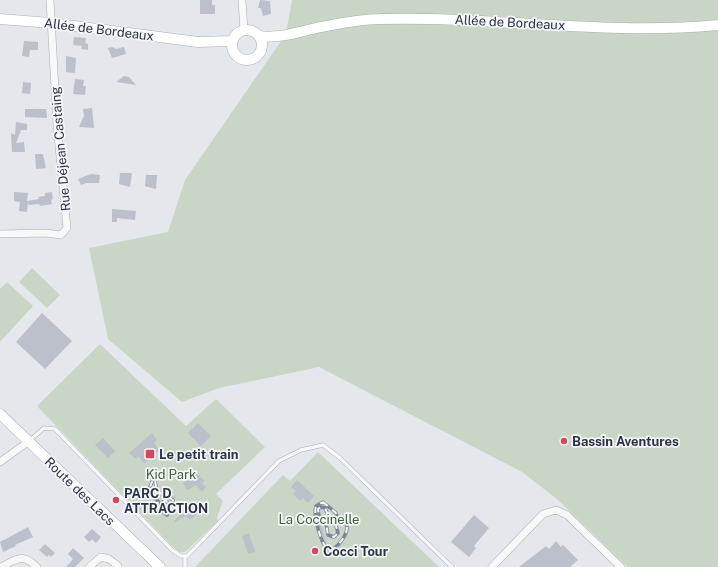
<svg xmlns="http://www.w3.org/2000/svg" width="718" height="567" font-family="'Public Sans',sans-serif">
<rect width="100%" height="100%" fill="#e4e7ec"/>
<path fill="#c9d6c5" d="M 292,0 L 718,0 L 718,567 L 628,567 L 557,499 L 522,472 L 319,367 L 219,388 L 182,402 L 108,339 L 89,248 L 168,232 L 185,180 L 286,34 Z
M 32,268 L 60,295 L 47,308 L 19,282 Z
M 7,282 L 33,306 L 0,342 L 0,289 Z
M 100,344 L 186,426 L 216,399 L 265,447 L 216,494 L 223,501 L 217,517 L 218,521 L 185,552 L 179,552 L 172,546 L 37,406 Z
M 318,452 L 439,567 L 195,567 L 283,475 L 290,481 Z"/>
<path fill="#bbc0ca" d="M 200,0 L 212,0 L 212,5 L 215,5 L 215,14 L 200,14 Z
M 260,0 L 270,1 L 271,14 L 263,16 L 261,8 L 258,8 Z
M 74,37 L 86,38 L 85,43 L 88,44 L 88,50 L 81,49 L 82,46 L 73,45 Z
M 24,41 L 38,42 L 38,50 L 30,50 L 29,57 L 22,56 Z
M 113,47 L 116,49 L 124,47 L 126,54 L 112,58 L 108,48 Z
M 66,56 L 76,58 L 75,73 L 66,72 Z
M 124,76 L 129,77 L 136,85 L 116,82 Z
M 75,79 L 84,80 L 83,86 L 86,86 L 85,95 L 73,94 Z
M 23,82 L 31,83 L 30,94 L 22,93 Z
M 92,108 L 94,128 L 79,127 L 84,116 L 83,109 Z
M 25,109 L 46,109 L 47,118 L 25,117 Z
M 16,122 L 27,124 L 27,130 L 21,130 L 16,143 L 24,142 L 25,152 L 12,152 L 11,133 L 15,135 Z
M 35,154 L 43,154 L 46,168 L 36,169 Z
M 120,173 L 132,173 L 130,187 L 119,184 Z
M 91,174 L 100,175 L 99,183 L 86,183 L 81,185 L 78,179 Z
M 146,175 L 157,175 L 156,189 L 145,186 Z
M 14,192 L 28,193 L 27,201 L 39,199 L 38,197 L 45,196 L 45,193 L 52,192 L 53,199 L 51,200 L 52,204 L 40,206 L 39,204 L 29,205 L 28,202 L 27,212 L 19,211 L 20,202 L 14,201 Z
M 112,209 L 136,211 L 135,220 L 117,218 L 117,222 L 112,222 Z
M 42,313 L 72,341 L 45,369 L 16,342 Z
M 198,423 L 211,436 L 201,446 L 188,433 Z
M 152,433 L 157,440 L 154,443 L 159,450 L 144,463 L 138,456 L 136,459 L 129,453 Z
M 103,438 L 115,451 L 108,458 L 95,445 Z
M 197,474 L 205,481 L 202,483 L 206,487 L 202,492 L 196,485 L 187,490 L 183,483 Z
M 297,480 L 314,496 L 308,503 L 303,498 L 300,501 L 293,494 L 296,491 L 291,487 Z
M 161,489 L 175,497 L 170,503 L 157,495 Z
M 185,501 L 192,507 L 190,508 L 197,514 L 190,520 L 186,516 L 175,522 L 174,521 L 181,514 L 177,510 Z
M 474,515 L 489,528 L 474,546 L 476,548 L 469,557 L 451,542 Z
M 320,519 L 327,545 L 322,546 L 315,521 Z
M 28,527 L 33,537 L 15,545 L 16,546 L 3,552 L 0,542 Z
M 92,529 L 101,537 L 96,543 L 92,539 L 89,542 L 84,537 Z
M 249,533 L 255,552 L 248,554 L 242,536 Z
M 556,541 L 561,547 L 563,545 L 578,560 L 570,567 L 519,567 L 546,546 L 549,549 Z
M 45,544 L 55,553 L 51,557 L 49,555 L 47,557 L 39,550 Z
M 73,548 L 84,558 L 75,567 L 66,567 L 73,559 L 68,554 Z"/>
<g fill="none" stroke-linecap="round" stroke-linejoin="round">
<g stroke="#a9aeb7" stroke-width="4.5">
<path id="service" d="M 29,441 L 44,428 L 55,429 L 172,550 L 181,556 L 187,556 L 191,552 L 279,461 L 301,450 L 323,445 L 340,458 L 452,567
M 185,556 L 185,567"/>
</g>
<g stroke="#a9aeb7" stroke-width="8">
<path id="minor" d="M 242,0 L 244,31
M 0,234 L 46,233 L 61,235 L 67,228 L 57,125 L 50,0
M 0,462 L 28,442
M 1,567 C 17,559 22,553 37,567
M 89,567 L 101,557 L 109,559 L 118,566
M 492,567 L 543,514 L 556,510 L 567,515 L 621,567"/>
</g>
<g stroke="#a9aeb7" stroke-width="11">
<path id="secondary" d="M 0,19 L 51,23 L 198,42 L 232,41
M232 45a15 15 0 1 1 30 0a15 15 0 1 1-30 0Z
M 259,36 C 280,39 301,31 321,27 C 341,23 361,19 381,19 C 494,16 606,36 718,25
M 0,414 L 160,567"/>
</g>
<use href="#service" stroke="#f7f8fa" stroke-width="3.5"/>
<use href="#minor" stroke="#f7f8fa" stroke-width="7"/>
<use href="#secondary" stroke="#fff" stroke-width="10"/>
<g stroke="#7d8696" stroke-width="3.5">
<path id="rail" d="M 155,481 L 157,491 L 173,500 L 171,509 L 167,515 L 164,513 L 168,505 L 166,500 L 161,503 L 161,512 L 157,509 L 158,501 L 153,497 L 150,487 L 152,482 Z
M 323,502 L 336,513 L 337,517 L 335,520 L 330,520 L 325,508 L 321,507 L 318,509 L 319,516 L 326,523 L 328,535 L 334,537 L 338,533 L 335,523 L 338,520 L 344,520 C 353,530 339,546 330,551 C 321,547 313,515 316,506 Z"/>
</g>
<use href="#rail" stroke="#f4f6f9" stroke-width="2" stroke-dasharray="6" stroke-linecap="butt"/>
</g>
<g fill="#d1495b" stroke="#f4f6f9" stroke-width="1.5">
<circle cx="564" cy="441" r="4"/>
<rect x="145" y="449" width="10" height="10" rx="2"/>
<circle cx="116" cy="500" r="4"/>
<circle cx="315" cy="551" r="4"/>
</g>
<g text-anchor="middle" stroke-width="3.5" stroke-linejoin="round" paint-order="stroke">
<g font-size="13" fill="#2b3445" stroke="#f4f6f9">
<text transform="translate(510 22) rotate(3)" y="5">Allée de Bordeaux</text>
<text transform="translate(99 29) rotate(7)" y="5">Allée de Bordeaux</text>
<text transform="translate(60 149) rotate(-95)" y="5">Rue Déjean Castaing</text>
<text transform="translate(80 491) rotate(44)" y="5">Route des Lacs</text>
</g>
<g font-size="13" font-weight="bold" fill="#2b3445" stroke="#f4f6f9" text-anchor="start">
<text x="572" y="446">Bassin Aventures</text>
<text x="159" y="459">Le petit train</text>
<text x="124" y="498">PARC D<tspan x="124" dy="15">ATTRACTION</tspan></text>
<text x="323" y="556">Cocci Tour</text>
</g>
<g font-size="13" fill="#3f6138" stroke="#f4f6f9">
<text x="171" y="479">Kid Park</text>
<text x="319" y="524">La Coccinelle</text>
</g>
</g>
</svg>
